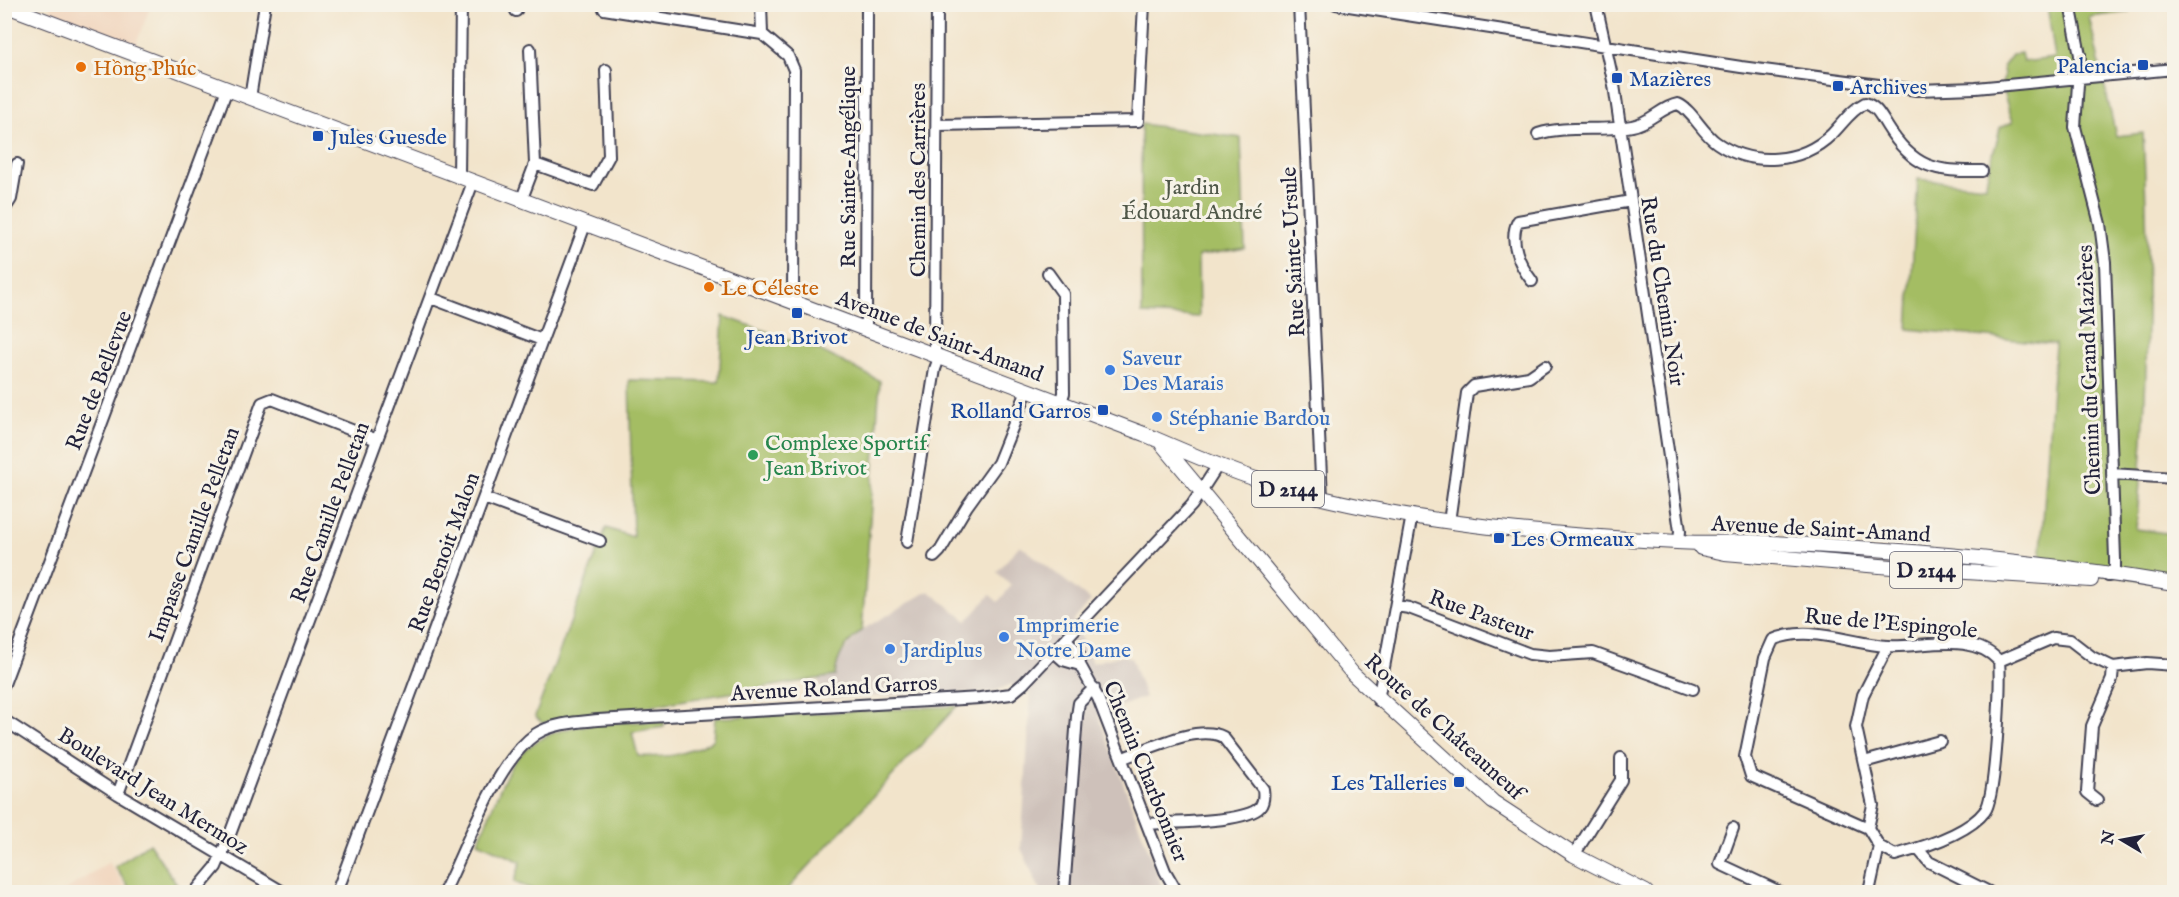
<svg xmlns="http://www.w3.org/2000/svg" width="2179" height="897" font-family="'IM FELL English',serif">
<rect width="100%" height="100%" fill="#f7f3e8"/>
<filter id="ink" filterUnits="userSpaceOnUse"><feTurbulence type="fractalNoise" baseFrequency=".0167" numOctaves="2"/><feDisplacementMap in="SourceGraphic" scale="12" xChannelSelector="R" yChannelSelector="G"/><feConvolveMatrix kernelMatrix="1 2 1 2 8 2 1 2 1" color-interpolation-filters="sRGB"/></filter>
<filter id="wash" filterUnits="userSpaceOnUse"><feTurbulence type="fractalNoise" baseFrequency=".008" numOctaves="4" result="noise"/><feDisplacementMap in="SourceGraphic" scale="24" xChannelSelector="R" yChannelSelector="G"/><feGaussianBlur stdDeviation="1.35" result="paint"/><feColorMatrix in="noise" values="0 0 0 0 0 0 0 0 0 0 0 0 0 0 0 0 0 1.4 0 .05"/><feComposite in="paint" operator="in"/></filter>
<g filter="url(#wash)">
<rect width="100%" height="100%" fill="#f2e4cb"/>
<path fill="#f1d5bd" d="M 51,5 L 51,4 L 151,5 L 136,44 L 50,12 Z
M 109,862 L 129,892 L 63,892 Z"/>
<path fill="#cec1ba" d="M 1393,5 L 1436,5 L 1440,12 Z
M 1020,545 L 1091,601 L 1073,621 L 1092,663 L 1123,655 L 1131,658 L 1145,697 L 1098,715 L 1164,892 L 1041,892 L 1021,848 L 1031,695 L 1012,684 L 995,691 L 823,699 L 818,678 L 834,675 L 836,661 L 862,630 L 929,591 L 967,621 L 990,595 L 998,602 L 1011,586 L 997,572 Z"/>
<path fill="#a4bd63" stroke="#63704f" stroke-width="1.5" d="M 2047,5 L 2128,5 L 2129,12 L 2089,17 L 2116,136 L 2143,133 C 2150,266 2149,396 2136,529 L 2174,534 L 2174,584 L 2040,566 L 2055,344 L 1908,329 L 1918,179 L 1986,186 C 1987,165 1997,148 2000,127 L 2013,122 L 2001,86 L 2004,77 L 2003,67 L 2012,55 L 2021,53 L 2023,62 L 2055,58 Z
M 1141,124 L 1241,138 L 1245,248 L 1198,256 L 1199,317 L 1142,314 Z
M 723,316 L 819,350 L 880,381 L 862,630 C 846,644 837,655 835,676 L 542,723 L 535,716 L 606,528 L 633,537 L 629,380 L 719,382 Z
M 957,706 L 785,892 L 539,892 L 514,882 L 521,862 L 478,842 C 489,818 496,794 509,770 C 540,716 611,724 664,721 L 664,727 L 632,732 L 638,756 C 670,758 685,755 713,740 L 715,718 Z
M 149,843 L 182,892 L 132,892 L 115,867 Z"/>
</g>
<g filter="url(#ink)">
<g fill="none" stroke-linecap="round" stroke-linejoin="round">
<g stroke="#413f51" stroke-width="14">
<path id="minor" d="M 761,4 L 762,34 L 788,56 L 794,70 L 793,301
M 1299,4 L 1322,498
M 1336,4 L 1741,67 L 1917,90 L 1976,88 L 2174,69
M 1596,4 L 1614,85 L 1680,531 L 1679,542
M 2070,4 L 2080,55 L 2075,127 L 2100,224 L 2105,262 L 2115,559 L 2115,574 L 2108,576
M 604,9 L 762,34
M 516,11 L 517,4
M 250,98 L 265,4
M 938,125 L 1138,121 L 1144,4
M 1538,134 C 1567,125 1601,132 1632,126 C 1650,123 1661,107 1678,104 C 1692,110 1702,133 1717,143 C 1752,167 1801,164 1832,134 C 1843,123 1851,110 1865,103 C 1877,107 1880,115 1887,126 C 1913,168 1935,172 1982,171
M 535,164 L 593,185 L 609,156 L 606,70
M 459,176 L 461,4
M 521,201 L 535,164 L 530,49
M 4,210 L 11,199 L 17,164
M 1048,273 L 1063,294 L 1064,393 L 1061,402
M 1532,281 C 1520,266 1508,240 1518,221 L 1631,201
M 431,298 L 542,340
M 866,330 L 867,4
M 935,356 L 937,4
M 2112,474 L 2174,478
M 484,498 L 600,541
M 1449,522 L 1467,393 L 1474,386 L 1529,377 L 1545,366
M 907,542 L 935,369 L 939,358
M 934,557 L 940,551 L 967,506 L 998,463 L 1027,391
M 1396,606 L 1409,608 L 1530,654 L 1549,656 L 1593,653 L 1693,689
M 1066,639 L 1079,654 L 1080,665 L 1098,698 L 1165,871 L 1177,892
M 1054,652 L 1063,660 L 1080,665
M 1999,661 L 2053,638 L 2070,640 L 2092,657 L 2113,667 L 2147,663 L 2174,665
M 4,684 L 227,89
M 1378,700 L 1412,515
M 4,720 L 118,794 L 283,892
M 1123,758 C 1149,749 1198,724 1223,737 L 1263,789 C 1264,796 1264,802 1260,807 C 1246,823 1170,822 1148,824
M 1864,762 L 1940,741
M 118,794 L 262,403 L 272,399 L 377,440
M 2097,800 L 2087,792 L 2092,726 L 2112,679 L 2113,667
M 1733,828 L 1720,864 L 1780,892
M 1868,828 L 1751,776 L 1745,757 L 1765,658 L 1773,640 C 1809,624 1850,644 1888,646 C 1924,648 1972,631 1999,661 C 2001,683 1996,797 1985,811 C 1968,834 1921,848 1895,855 L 1879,846
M 1918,849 L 1929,862 L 1989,892
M 1574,855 L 1621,780 L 1621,758
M 195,892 L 216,867 L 229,837 L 473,182
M 337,892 L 585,225
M 444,892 C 466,849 496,761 536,734 C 553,723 578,722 598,720 L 980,698 L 1011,694 L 1023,684 L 1192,505 L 1218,465
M 1064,892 L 1077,716 L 1079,703 L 1094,688
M 1869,892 L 1879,846 L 1868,828 L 1873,805 L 1856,727 L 1863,695 L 1888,646"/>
</g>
<g stroke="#413f51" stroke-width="16">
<path id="major" d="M 4,5 L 1144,434 C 1197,457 1250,480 1306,494 C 1427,525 1553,535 1677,542 C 1701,544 1726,542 1750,542 C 1892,548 2035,560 2174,584
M 1162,444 L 1353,674 L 1493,802 L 1574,855 L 1646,892
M 1701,548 L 1725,553 L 1904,568 L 2091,580"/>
</g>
<use href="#minor" stroke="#fff" stroke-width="10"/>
<use href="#major" stroke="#fff" stroke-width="14"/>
</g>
</g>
<g fill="#1a4fb4" stroke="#f7f3e8" stroke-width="2">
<rect x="2137" y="59" width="12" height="12" rx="3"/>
<rect x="1611" y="72" width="12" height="12" rx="3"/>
<rect x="1832" y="80" width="12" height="12" rx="3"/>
<rect x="312" y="130" width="12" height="12" rx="3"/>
<rect x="791" y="307" width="12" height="12" rx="3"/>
<rect x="1097" y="404" width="12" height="12" rx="3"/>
<rect x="1493" y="532" width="12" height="12" rx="3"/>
<rect x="1453" y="776" width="12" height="12" rx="3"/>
</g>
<g fill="#e8710a" stroke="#f7f3e8" stroke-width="2">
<circle cx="81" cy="67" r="6"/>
<circle cx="709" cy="287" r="6"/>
</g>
<g fill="#3f7fe0" stroke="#f7f3e8" stroke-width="2">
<circle cx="1110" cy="370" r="6"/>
<circle cx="1157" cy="417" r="6"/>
<circle cx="1004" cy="637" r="6"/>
<circle cx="890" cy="649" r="6"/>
</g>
<circle fill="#2e9e5b" stroke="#f7f3e8" stroke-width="2" cx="753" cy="455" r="6"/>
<g text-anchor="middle" stroke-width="6" stroke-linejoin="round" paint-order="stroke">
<g fill="#f7f3e8" stroke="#62616f" stroke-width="1.5">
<rect x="1252" y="471" width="72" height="36" rx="4.5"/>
<rect x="1890" y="552" width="72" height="36" rx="4.5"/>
</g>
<g font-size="21" font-weight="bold" fill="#22223b">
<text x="1288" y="496">D 2144</text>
<text x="1926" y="577">D 2144</text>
</g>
<g font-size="22" fill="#164399" stroke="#f7f3e8" text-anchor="start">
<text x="2131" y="73" text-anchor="end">Palencia</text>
<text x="1629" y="86">Mazières</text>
<text x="1850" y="94">Archives</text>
<text x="330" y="144">Jules Guesde</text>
<text x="797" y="344" text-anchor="middle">Jean Brivot</text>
<text x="1091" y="418" text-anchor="end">Rolland Garros</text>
<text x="1511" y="546">Les Ormeaux</text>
<text x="1447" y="790" text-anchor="end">Les Talleries</text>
</g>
<g font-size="22" fill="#c56008" stroke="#f7f3e8" text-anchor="start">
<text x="93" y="75">Hồng Phúc</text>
<text x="721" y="295">Le Céleste</text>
</g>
<g font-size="22" fill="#22223b" stroke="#f7f3e8">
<text transform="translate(847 167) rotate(-90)" y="8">Rue Sainte-Angélique</text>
<text transform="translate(917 180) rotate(-90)" y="8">Chemin des Carrières</text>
<text transform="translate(1292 252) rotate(-93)" y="8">Rue Sainte-Ursule</text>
<text transform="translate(1664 291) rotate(81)" y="8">Rue du Chemin Noir</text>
<text transform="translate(940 335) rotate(21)" y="8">Avenue de Saint-Amand</text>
<text transform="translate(2088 370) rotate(-92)" y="8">Chemin du Grand Mazières</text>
<text transform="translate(98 380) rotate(-69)" y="8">Rue de Bellevue</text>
<text transform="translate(329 512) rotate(-70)" y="8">Rue Camille Pelletan</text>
<text transform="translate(1821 528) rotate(3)" y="8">Avenue de Saint-Amand</text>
<text transform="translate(193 534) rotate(-70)" y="8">Impasse Camille Pelletan</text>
<text transform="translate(443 552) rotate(-70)" y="8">Rue Benoit Malon</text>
<text transform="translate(1482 614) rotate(20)" y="8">Rue Pasteur</text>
<text transform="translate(1891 622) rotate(5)" y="8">Rue de l'Espingole</text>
<text transform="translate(834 687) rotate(-3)" y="8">Avenue Roland Garros</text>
<text transform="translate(1445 726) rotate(42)" y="8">Route de Châteauneuf</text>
<text transform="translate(1147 771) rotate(68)" y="8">Chemin Charbonnier</text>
<text transform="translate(154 790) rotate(32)" y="8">Boulevard Jean Mermoz</text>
</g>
<g font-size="22" fill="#505849" stroke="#f7f3e8">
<text x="1192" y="194">Jardin<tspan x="1192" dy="25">Édouard André</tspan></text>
</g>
<g font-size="22" fill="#366cbe" stroke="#f7f3e8" text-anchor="start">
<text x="1122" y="365">Saveur<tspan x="1122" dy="25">Des Marais</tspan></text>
<text x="1169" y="425">Stéphanie Bardou</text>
<text x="1016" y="632">Imprimerie<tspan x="1016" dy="25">Notre Dame</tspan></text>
<text x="902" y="657">Jardiplus</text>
</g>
<g font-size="22" fill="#27864d" stroke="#f7f3e8" text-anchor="start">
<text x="765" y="450">Complexe Sportif<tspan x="765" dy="25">Jean Brivot</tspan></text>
</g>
</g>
<rect width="2179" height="897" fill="none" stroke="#f7f3e8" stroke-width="24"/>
<g transform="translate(2122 840) rotate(280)" stroke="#f7f3e8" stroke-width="4.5" paint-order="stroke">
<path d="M0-4.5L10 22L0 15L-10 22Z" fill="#22223b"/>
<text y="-9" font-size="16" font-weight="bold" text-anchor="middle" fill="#22223b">N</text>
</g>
</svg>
